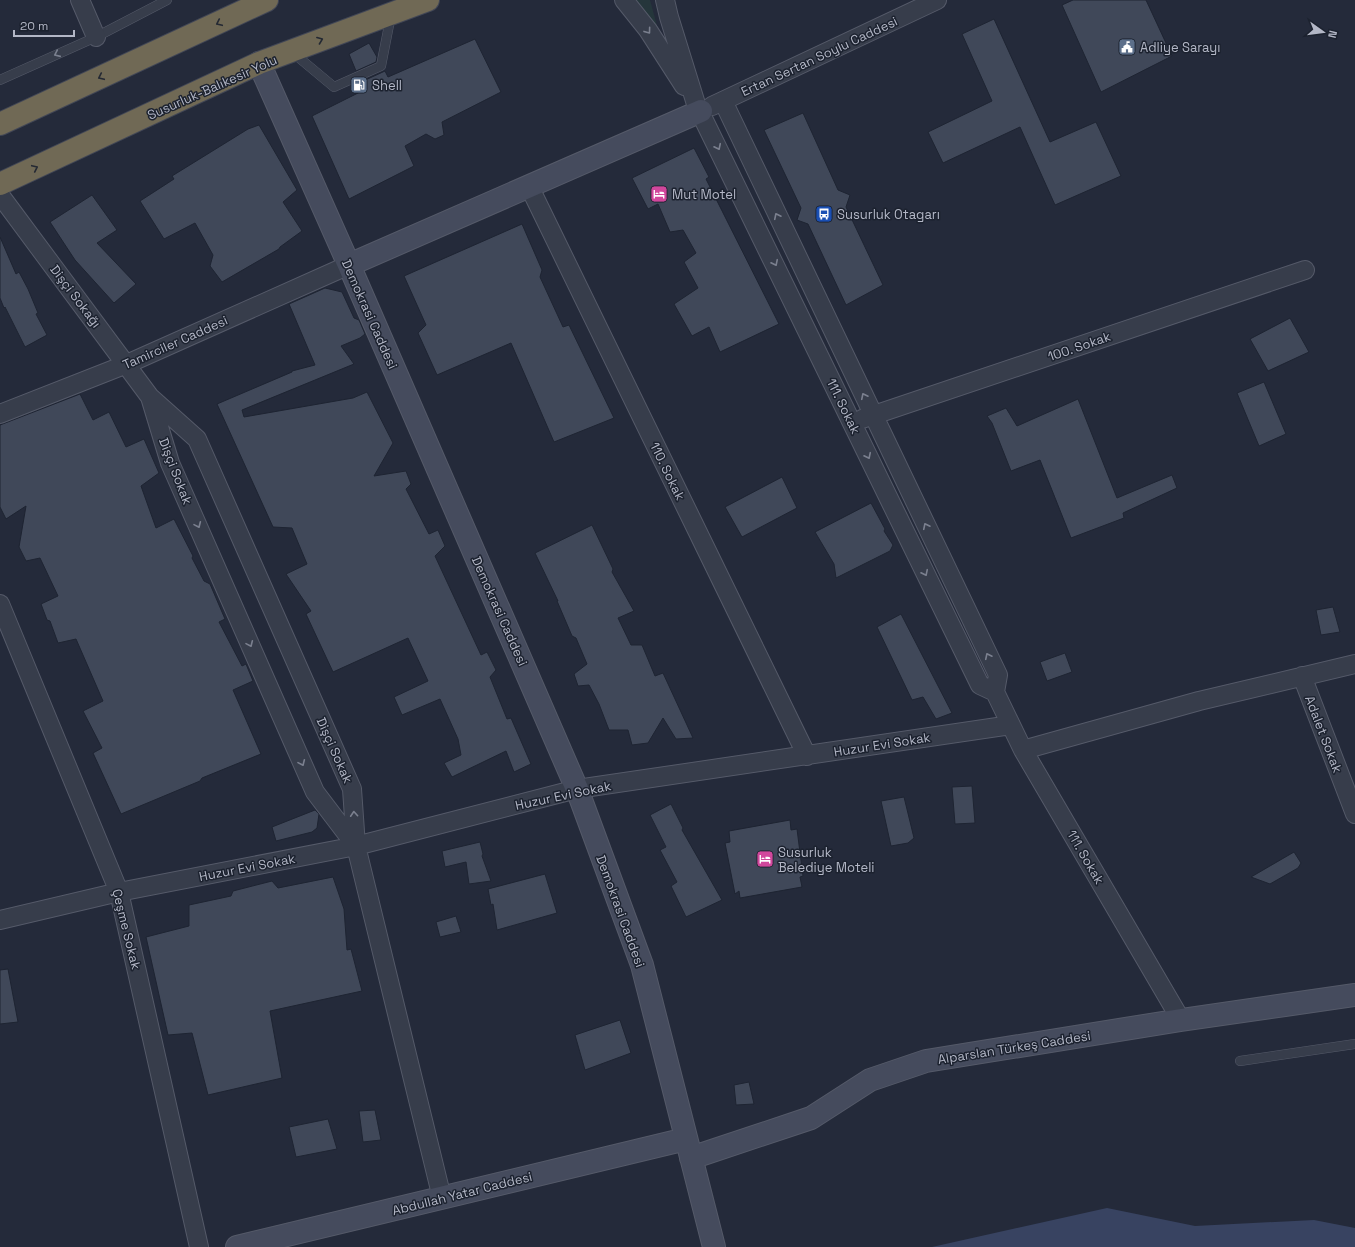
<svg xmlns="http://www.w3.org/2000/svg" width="1355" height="1247" font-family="'Space Grotesk',sans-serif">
<rect width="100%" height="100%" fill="#242a3a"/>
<path fill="#25363b" d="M 632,0 L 650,0 L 659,33 Z"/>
<path fill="#384361" d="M 1107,1208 L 1195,1226 L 1314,1220 L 1355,1228 L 1355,1247 L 932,1247 Z"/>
<path fill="#404859" stroke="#1e2432" d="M 1073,0 L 1146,0 L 1172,56 L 1101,92 L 1062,5 Z
M 994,19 L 1050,142 L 1096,122 L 1121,176 L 1055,205 L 1020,127 L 943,163 L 928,132 L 992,101 L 962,34 Z
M 475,39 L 501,92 L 442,122 L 444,135 L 435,139 L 426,134 L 405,146 L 414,166 L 349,199 L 312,116 L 364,90 L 361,82 L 385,71 L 388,77 Z
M 369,43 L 377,57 L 376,62 L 356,71 L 349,54 Z
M 803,113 L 838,190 L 850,195 L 846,207 L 883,285 L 846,305 L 808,224 L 797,220 L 801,208 L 764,130 Z
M 259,125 L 297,190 L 283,202 L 302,231 L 280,247 L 279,249 L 222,282 L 210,266 L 213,255 L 195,223 L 164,239 L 140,201 L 174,179 L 172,176 L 248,129 Z
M 694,148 L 709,177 L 706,179 L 779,324 L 720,352 L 709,327 L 692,336 L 674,304 L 698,288 L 684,262 L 696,253 L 683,230 L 670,232 L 658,204 L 648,209 L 632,178 Z
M 92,195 L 117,230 L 97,243 L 136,284 L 114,303 L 75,260 L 50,222 Z
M 522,224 L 542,270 L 540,277 L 563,327 L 569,325 L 614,418 L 554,442 L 511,343 L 437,375 L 418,333 L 426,325 L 404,276 Z
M 0,237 L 16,274 L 19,272 L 28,289 L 38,313 L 36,314 L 47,335 L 25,347 L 5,307 L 4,308 L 0,298 Z
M 325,288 L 342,292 L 354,318 L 359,320 L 365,334 L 360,338 L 341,346 L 354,364 L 242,410 L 244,417 L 353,398 L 367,392 L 393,443 L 374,476 L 406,471 L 411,484 L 406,489 L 429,534 L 438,530 L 445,546 L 435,556 L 481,655 L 487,652 L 496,670 L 490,677 L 507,719 L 511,718 L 531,764 L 514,772 L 506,751 L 452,777 L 444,763 L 461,755 L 458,739 L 440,699 L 402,715 L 394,697 L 428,681 L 408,638 L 333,672 L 306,614 L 311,611 L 286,574 L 307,564 L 292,528 L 273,527 L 217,404 L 292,372 L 292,371 L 315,365 L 289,304 Z
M 1290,318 L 1309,352 L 1268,371 L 1250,339 Z
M 1264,382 L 1286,434 L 1259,446 L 1237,393 Z
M 80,394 L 93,420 L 109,412 L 126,447 L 144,439 L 159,473 L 141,486 L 156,528 L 174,519 L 193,556 L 192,558 L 204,581 L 210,584 L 225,619 L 219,622 L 242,666 L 246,664 L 253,681 L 233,690 L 261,754 L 202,778 L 200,781 L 121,814 L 93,753 L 102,748 L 83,711 L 103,701 L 76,639 L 58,643 L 50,621 L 47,620 L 41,604 L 58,596 L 40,558 L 26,561 L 19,547 L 26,506 L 6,519 L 0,507 L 0,425 Z
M 1078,399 L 1117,498 L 1172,475 L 1177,488 L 1123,513 L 1124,518 L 1071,538 L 1040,460 L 1011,471 L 992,423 L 987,416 L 1006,408 L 1017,426 Z
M 782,477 L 797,508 L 742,537 L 725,507 Z
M 871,503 L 885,529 L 884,531 L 893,545 L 890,551 L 836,578 L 834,564 L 815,532 Z
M 592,525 L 613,569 L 612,572 L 634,611 L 618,618 L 631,645 L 642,645 L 655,676 L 663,673 L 693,738 L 676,739 L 663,718 L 648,743 L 632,745 L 628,730 L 609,730 L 599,704 L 589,685 L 578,686 L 574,674 L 587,664 L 576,638 L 572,636 L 557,601 L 558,601 L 535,553 Z
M 1333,607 L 1340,632 L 1321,635 L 1316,610 Z
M 901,614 L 952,713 L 936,719 L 923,697 L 912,700 L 877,627 Z
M 1065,653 L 1072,672 L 1047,681 L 1040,662 Z
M 972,786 L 975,823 L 955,824 L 952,787 Z
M 904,797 L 914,838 L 908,843 L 891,846 L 881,801 Z
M 671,804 L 683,828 L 682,830 L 722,900 L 686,917 L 671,886 L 677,882 L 660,850 L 666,847 L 650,815 Z
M 315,810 L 319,814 L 317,828 L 312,832 L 276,841 L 272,827 Z
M 790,820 L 791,830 L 797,829 L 803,876 L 800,877 L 802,887 L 740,898 L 739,891 L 735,894 L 725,843 L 730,842 L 729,831 Z
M 480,842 L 483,854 L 482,856 L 491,881 L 469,884 L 466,862 L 445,867 L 442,851 Z
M 1294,852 L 1301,863 L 1298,868 L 1270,884 L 1251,877 Z
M 545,874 L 557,913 L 497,930 L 493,904 L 491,905 L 488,889 Z
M 333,877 L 344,909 L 347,950 L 351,949 L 362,991 L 270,1011 L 282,1078 L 208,1095 L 192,1033 L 168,1035 L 146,937 L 189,926 L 189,905 L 231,896 L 233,891 L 272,881 L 278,888 Z
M 456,916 L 461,932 L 440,937 L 436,922 Z
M 8,969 L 18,1022 L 0,1024 L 0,970 Z
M 620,1020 L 631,1053 L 585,1070 L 575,1035 Z
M 749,1082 L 754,1104 L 736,1105 L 734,1085 Z
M 375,1110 L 381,1140 L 363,1142 L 359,1111 Z
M 328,1119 L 337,1149 L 296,1157 L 289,1127 Z"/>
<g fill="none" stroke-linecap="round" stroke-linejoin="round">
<g stroke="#555a69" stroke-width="10">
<path id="lane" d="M 292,52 L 334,87 L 381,66 L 391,15
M 0,80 L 96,37 L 167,0
M 1240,1061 L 1355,1044"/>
</g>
<g stroke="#555a69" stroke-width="20">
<path id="street" d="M 80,0 L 96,37
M 624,0 L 648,30 L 684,86
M 665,0 L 669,17 L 696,104 L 980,685 L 995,692
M 723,101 L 998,675 L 995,692 L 1023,750 L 1181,1020
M 712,106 L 937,0
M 529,186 L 807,756
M 0,195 L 150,397 L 197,439 L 352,789 L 356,846 L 315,792 L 170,463 L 150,397
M 0,414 L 127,364 L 349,265
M 862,419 L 1305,270
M 0,604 L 119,892 L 199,1247
M 1302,676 L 1355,814
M 1023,750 L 1199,701 L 1355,664
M 356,846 L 442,1198
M 0,920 L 119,892 L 356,846 L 577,789 L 1011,725"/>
</g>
<g stroke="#555a69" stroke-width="24">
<path id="secondary" d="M 259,63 L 349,265 L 577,789 L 642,965 L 714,1247
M 349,265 L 701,111
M 691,1158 L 811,1118 L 870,1080 L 926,1061 L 1181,1020 L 1355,995
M 237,1247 L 686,1139"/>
</g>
<g stroke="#424756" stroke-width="24">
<path id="highway" d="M 0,124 L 267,0
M 0,184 L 259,63 L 428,0"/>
</g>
<use href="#lane" stroke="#373d4b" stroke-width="9"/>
<use href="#street" stroke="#373d4b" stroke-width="18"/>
<use href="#secondary" stroke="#454b5d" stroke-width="22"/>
<use href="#highway" stroke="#706955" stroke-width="22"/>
</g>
<defs><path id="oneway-chevron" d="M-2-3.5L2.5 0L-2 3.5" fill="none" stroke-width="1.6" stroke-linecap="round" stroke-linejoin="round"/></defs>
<g stroke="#242933">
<use href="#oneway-chevron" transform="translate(219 23) rotate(155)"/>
<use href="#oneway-chevron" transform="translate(320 40) rotate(-21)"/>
<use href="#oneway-chevron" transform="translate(101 77) rotate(155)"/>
<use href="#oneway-chevron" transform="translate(35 168) rotate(-25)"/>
</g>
<g stroke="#7b808f">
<use href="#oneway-chevron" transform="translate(648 31) rotate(54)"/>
<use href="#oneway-chevron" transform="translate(57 54) rotate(156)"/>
<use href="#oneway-chevron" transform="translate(718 147) rotate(64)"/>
<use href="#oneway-chevron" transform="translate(777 216) rotate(-116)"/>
<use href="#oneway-chevron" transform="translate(775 263) rotate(64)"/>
<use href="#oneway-chevron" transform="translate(864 396) rotate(-116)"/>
<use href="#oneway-chevron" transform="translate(868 456) rotate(64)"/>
<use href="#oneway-chevron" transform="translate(198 525) rotate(66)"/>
<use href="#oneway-chevron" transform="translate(926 526) rotate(-116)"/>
<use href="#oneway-chevron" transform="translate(925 573) rotate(64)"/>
<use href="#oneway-chevron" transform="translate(250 644) rotate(66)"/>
<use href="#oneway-chevron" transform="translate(988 656) rotate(-116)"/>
<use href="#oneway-chevron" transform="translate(302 763) rotate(66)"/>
<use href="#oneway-chevron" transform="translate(354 814) rotate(-94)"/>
</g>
<defs>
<g id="civic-square" transform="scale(0.9)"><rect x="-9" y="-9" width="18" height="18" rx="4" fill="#5c6f8a" stroke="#1c222f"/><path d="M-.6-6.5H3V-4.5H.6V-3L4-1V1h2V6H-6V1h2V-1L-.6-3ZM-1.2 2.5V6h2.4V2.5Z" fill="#fff"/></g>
<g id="fuel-square" transform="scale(0.9)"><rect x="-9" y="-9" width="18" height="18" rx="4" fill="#5c6f8a" stroke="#1c222f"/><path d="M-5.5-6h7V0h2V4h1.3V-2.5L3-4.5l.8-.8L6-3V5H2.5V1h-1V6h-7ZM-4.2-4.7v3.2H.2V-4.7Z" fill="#fff"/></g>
<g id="hotel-square" transform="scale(0.9)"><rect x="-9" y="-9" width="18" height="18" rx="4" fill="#d1479c" stroke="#1c222f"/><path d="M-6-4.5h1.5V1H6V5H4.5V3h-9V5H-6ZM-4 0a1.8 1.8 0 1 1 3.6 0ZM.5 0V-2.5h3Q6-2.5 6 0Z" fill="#fff"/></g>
<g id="bus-square" transform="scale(0.9)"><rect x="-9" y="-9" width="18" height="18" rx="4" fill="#1a4fb4" stroke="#1c222f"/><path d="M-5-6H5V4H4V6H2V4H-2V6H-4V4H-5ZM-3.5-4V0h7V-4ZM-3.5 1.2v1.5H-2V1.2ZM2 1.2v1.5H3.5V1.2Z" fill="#fff"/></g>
</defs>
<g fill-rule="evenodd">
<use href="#civic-square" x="1127" y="47"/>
<use href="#fuel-square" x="359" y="85"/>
<use href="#hotel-square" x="659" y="194"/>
<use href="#bus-square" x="824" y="214"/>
<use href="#hotel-square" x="765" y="859"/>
</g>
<g text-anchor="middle" stroke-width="3" stroke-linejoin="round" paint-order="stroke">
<g font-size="13" fill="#b3b7c6" stroke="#1c222f" text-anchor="start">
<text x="1140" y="52">Adliye Sarayı</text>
<text x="372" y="90">Shell</text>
<text x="672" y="199">Mut Motel</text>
<text x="837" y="219">Susurluk Otagarı</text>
<text x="778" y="857">Susurluk<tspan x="778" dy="15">Belediye Moteli</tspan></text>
</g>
<g font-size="13" fill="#b3b7c6" stroke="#1c222f">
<text transform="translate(819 56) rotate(-25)" y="5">Ertan Sertan Soylu Caddesi</text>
<text transform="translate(212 87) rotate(-24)" y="5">Susurluk-Balıkesir Yolu</text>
<text transform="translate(76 296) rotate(53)" y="5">Dişçi Sokağı</text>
<text transform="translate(370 314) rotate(66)" y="5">Demokrasi Caddesi</text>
<text transform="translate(175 342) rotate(-24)" y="5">Tamirciler Caddesi</text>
<text transform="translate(1079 346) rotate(-19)" y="5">100. Sokak</text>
<text transform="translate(844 406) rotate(64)" y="5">111. Sokak</text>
<text transform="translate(176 471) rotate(69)" y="5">Dişçi Sokak</text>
<text transform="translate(668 471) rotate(64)" y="5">110. Sokak</text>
<text transform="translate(500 611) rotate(66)" y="5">Demokrasi Caddesi</text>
<text transform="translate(1324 734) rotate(69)" y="5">Adalet Sokak</text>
<text transform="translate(882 744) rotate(-9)" y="5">Huzur Evi Sokak</text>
<text transform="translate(335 750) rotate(66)" y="5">Dişçi Sokak</text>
<text transform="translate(563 795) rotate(-12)" y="5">Huzur Evi Sokak</text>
<text transform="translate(1086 857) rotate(60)" y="5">111. Sokak</text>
<text transform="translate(247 867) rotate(-11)" y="5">Huzur Evi Sokak</text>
<text transform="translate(621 911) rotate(70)" y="5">Demokrasi Caddesi</text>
<text transform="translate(127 929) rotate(76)" y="5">Çeşme Sokak</text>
<text transform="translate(1014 1047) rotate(-9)" y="5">Alparslan Türkeş Caddesi</text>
<text transform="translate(462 1193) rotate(-14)" y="5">Abdullah Yatar Caddesi</text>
</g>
</g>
<g transform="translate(1323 32) rotate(104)" stroke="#1c222f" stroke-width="3" paint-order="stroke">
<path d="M0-3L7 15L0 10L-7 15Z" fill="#b3b7c6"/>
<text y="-6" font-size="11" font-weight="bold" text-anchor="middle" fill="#b3b7c6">N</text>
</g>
<path d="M14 30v6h60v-6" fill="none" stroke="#b3b7c6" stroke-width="2"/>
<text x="20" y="30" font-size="12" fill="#b3b7c6" stroke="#1c222f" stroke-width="3" paint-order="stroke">20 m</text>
</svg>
